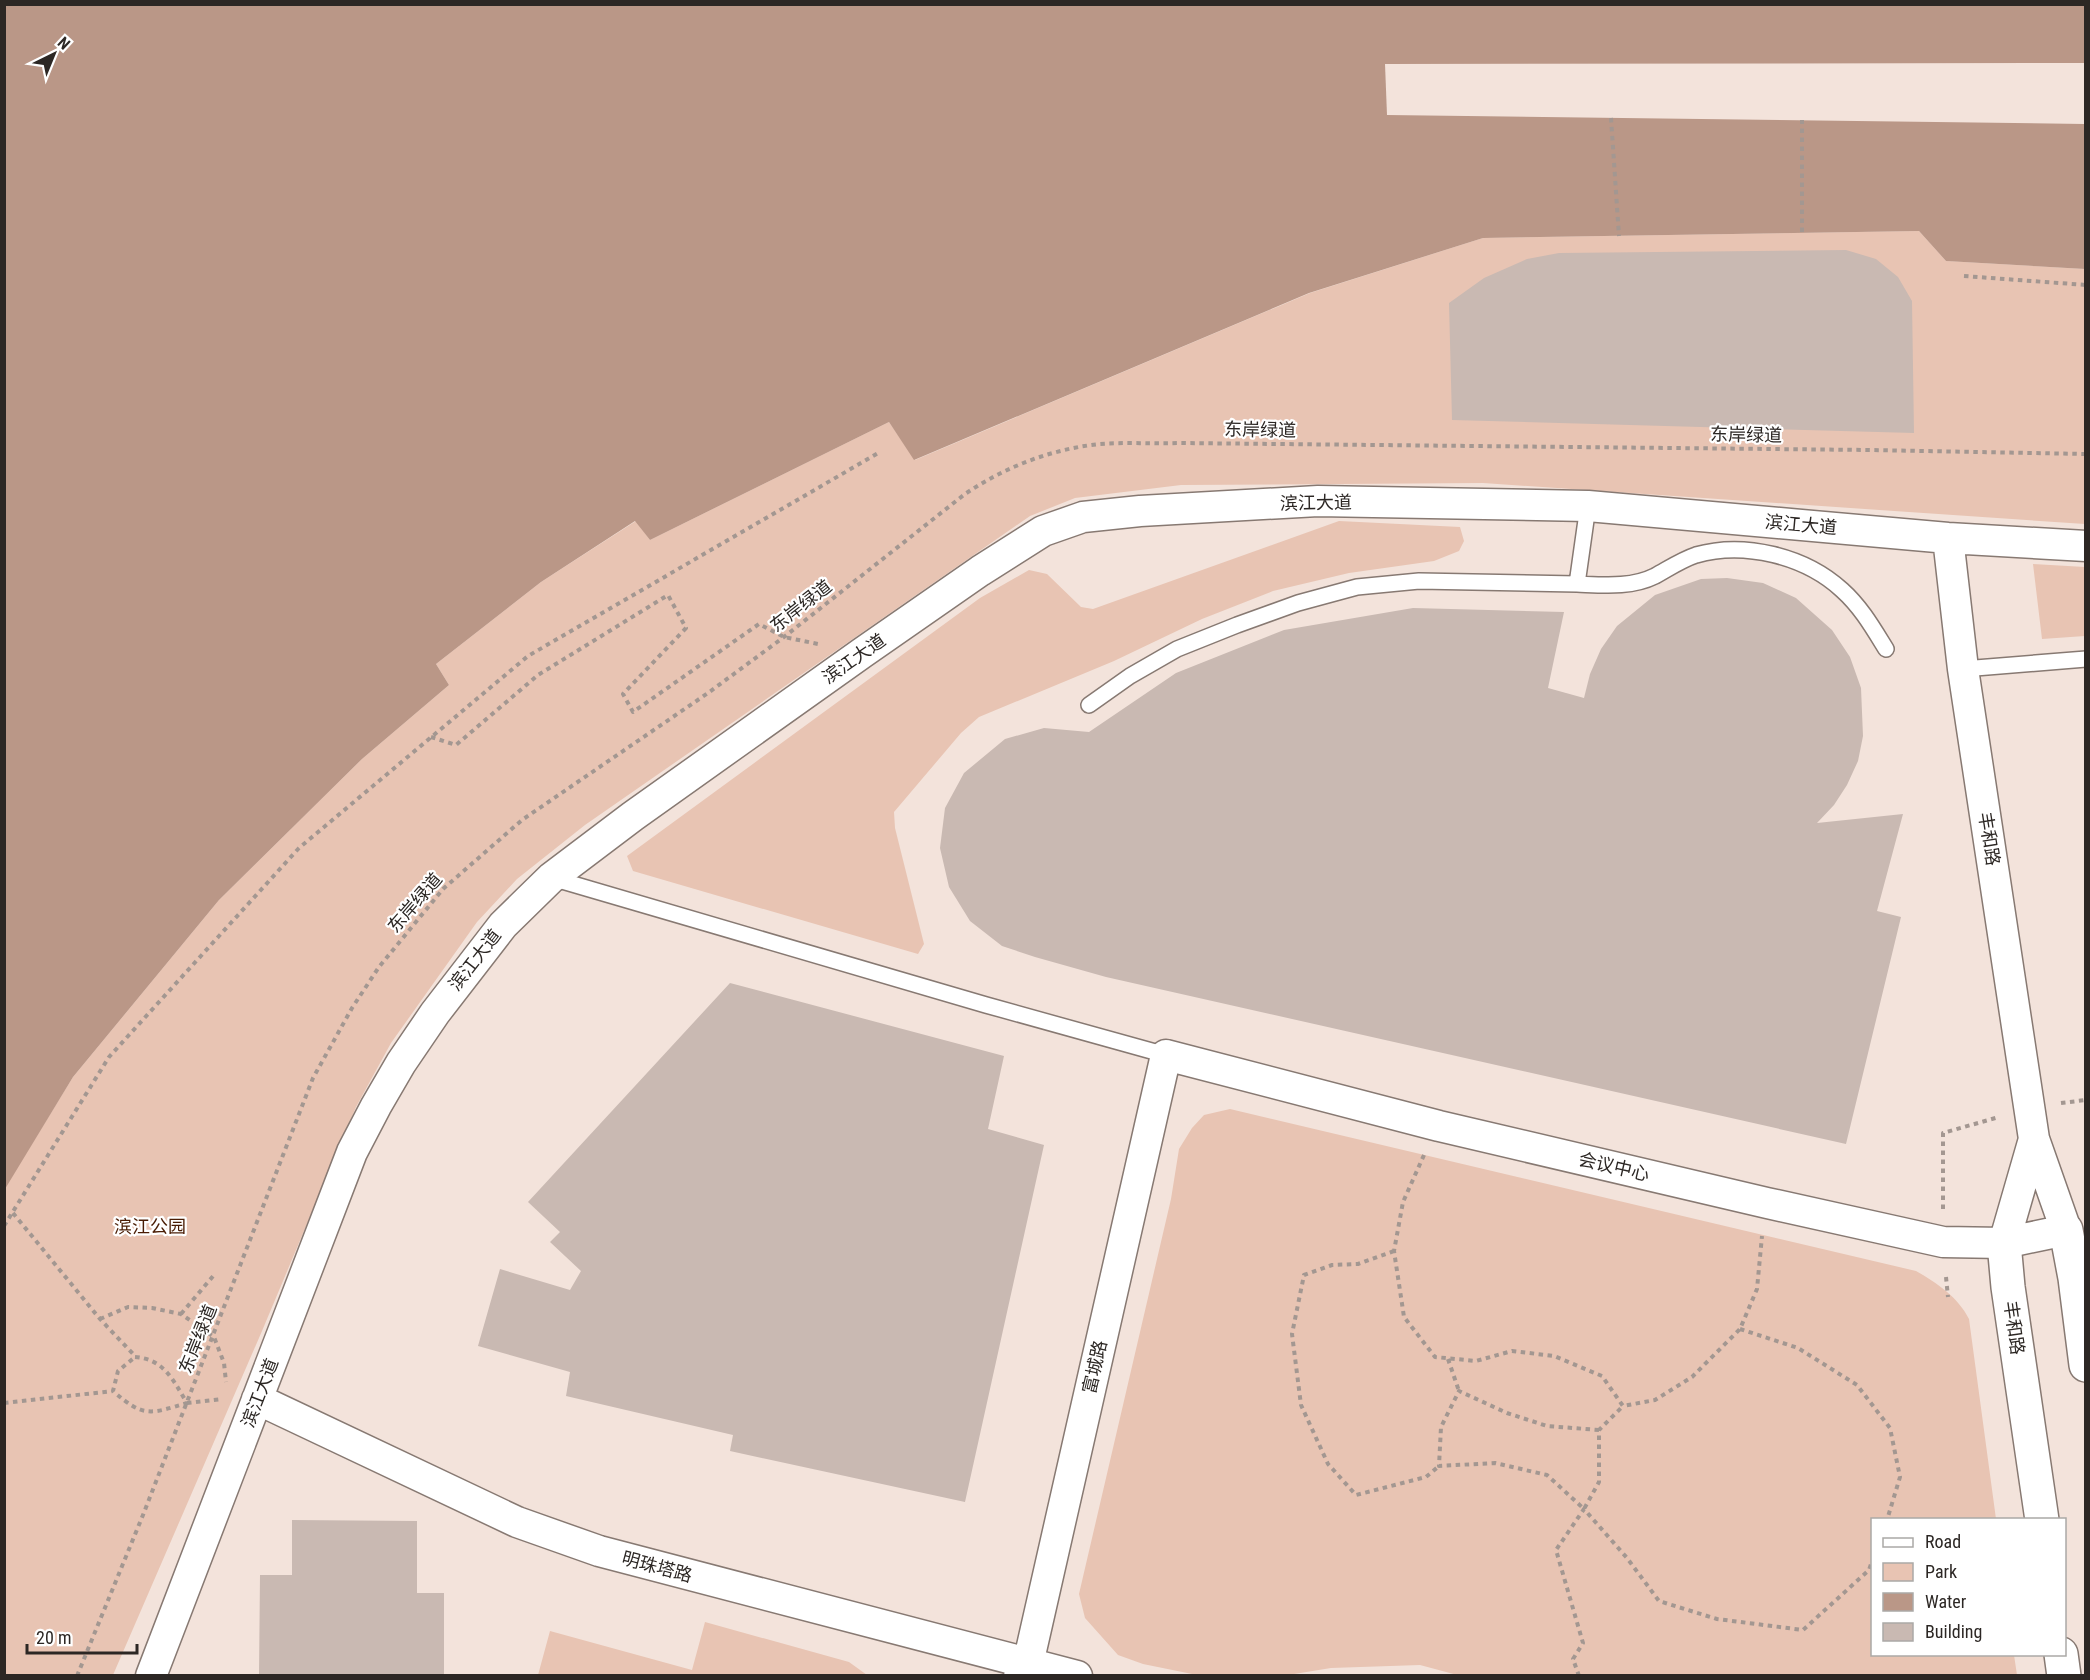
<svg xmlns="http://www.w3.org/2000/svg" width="2090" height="1680" font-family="'Roboto Condensed','Noto Sans SC',sans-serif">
<rect width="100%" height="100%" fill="#f3e3db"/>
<path fill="#e8c4b3" d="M 1919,231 L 1946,261 L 2085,269 L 2085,524 L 1483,483 L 1181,485 L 1075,498 L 1030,516 L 585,825 L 517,879 L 477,922 L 391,1043 L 356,1107 L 262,1331 L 113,1675 L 5,1675 L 4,1189 L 73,1077 L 219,900 L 362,759 L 449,685 L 436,664 L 541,582 L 636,521 L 650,540 L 889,422 L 915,460 L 1310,293 L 1483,238 Z
M 1339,521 L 1460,527 L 1464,541 L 1459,551 L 1434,561 L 1349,573 L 1273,591 L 1202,619 L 1114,661 L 979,717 L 961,733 L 894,812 L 895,828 L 924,944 L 918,954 L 633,871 L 627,856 L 980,598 L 1029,570 L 1047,574 L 1081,607 L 1093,609 Z
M 2033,564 L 2085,567 L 2085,636 L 2042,639 Z
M 1230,1109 L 1916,1271 C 1937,1283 1958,1297 1969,1319 L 1996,1519 L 1872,1520 L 1872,1654 L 2014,1655 L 2017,1675 L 1461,1676 L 1420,1665 L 1331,1668 L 1288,1675 L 1197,1675 L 1143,1664 L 1118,1655 L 1085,1618 L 1079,1594 L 1171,1199 L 1179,1149 L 1192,1128 L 1204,1115 Z
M 705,1622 L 849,1662 L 867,1675 L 538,1675 L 550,1631 L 692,1670 Z"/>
<path fill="#ba9787" d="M 5,5 L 2085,5 L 2085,269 L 1946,261 L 1919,231 L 1483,238 L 1309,293 L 914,460 L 889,422 L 650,540 L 635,521 L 541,582 L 436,664 L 449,685 L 362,759 L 219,900 L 73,1077 L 5,1189 Z"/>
<path fill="#f3e3db" d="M 2085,63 L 2085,124 L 1387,115 L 1385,64 Z"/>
<path fill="#c9b9b2" d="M 1846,250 L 1876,259 L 1898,277 L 1912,301 L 1914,433 L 1452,420 L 1449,303 L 1484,278 L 1527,259 L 1559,253 Z
M 1727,578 L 1763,583 L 1796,598 L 1832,630 L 1850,657 L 1861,688 L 1863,736 L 1858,761 L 1847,785 L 1834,805 L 1817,823 L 1903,814 L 1877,911 L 1901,917 L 1846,1144 L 1106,977 L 1035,957 L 1002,946 L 970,921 L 949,887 L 940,848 L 945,808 L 964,773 L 1005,739 L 1044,728 L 1089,732 L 1176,673 L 1284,630 L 1413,608 L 1564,612 L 1548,688 L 1584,698 L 1590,674 L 1601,649 L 1617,626 L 1655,595 L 1701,579 Z
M 730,983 L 1004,1056 L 988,1129 L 1044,1145 L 965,1502 L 730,1451 L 733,1435 L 566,1396 L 570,1372 L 478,1346 L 500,1269 L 570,1290 L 581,1271 L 550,1242 L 560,1232 L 528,1202 Z
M 292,1520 L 417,1521 L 417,1593 L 444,1593 L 444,1676 L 259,1676 L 260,1575 L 292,1575 Z"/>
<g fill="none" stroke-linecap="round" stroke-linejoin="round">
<g stroke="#877972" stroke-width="18">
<path id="lane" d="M 1577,584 C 1603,585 1631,588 1655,576 C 1668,569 1681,560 1696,555 C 1744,541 1805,556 1842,590 C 1861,607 1873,628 1886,649
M 1963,669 L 2086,659
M 1089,705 L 1130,676 L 1177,649 L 1237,625 L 1298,603 L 1357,587 L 1419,581 L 1577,584 L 1588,506
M 552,878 L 986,1005 L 1166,1055"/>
</g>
<g stroke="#877972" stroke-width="33">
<path id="street" d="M 2004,1243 L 2034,1139
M 257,1399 L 517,1522 L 599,1551 L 1077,1676
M 151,1676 L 352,1152 L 376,1106 L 401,1063 L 435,1013 L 503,925 L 551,878 L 633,816 L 862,653 L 980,571 L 1043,531 L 1083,517 L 1140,511 L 1318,501 L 1588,506 L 1948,538 L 2086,546
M 1019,1676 L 1028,1664 L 1166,1055 L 1439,1126 L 1767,1203 L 1943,1242 L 2004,1243 L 2066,1230 L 2034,1139 L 1963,669 L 1948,538"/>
</g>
<g stroke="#877972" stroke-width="36">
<path id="secondary" d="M 2066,1230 L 2075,1278 L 2086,1365
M 2004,1243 L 2008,1287 L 2042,1520
M 2061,1654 L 2064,1676"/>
</g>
<path stroke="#a39791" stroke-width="4" stroke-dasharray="4.5 4.5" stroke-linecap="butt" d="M 1611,118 L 1619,236
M 1802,232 L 1802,120
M 1964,276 L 2086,285
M 431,737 L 456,745 L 538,675 L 668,595 L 686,628 L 623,694 L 633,712 L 759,624 L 784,637 L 818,644
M 2061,1103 L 2086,1100
M 1424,1155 L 1403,1202 L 1394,1251 L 1404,1317 L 1435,1357 L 1476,1361 L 1512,1351 L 1554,1356 L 1602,1376 L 1623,1406 L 1655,1400 L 1692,1377 L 1740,1329 L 1757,1289 L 1762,1236
M 1943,1209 L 1943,1133 L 1999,1117
M 13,1213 L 100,1319 L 135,1356
M 4,1226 L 109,1057 L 299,848 L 528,656 L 880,452
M 1394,1251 L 1358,1264 L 1332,1265 L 1304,1275 L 1292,1334 L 1301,1405 L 1328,1464 L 1356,1495 L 1426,1477 L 1439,1466
M 1946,1277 L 1948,1297
M 181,1314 L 214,1275
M 100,1319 L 128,1307 L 152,1308 L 181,1314 L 214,1337 L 224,1363 L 226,1382
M 1740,1329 L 1798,1348 L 1857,1385 L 1890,1428 L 1900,1477 L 1887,1520
M 135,1357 C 164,1359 173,1380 187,1403 C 150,1414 144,1418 113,1391 L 118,1371 Z
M 1448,1359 L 1459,1391
M 4,1403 L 113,1391
M 187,1403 L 222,1399
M 1599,1430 L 1547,1426 L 1507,1413 L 1459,1391 L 1441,1427 L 1439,1466 L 1495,1463 L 1547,1475 L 1584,1509 L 1599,1482 L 1599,1430 L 1623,1406
M 77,1676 L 143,1515 L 313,1078 L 352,1008 L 379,967 L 443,889 L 522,820 L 708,693 L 784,637 L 965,494 C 1005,467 1051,449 1100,444 C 1126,442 1153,444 1179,443 L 1869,450 L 2086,454
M 1579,1676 L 1573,1659 L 1583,1643 L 1556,1550 L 1584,1509 L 1627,1558 L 1659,1601 L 1717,1619 L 1803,1630 L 1869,1570 L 1872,1561"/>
<use href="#lane" stroke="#fff" stroke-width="15"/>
<use href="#street" stroke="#fff" stroke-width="30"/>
<use href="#secondary" stroke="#fff" stroke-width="33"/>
</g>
<g text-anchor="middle" stroke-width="4.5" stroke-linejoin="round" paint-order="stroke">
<g font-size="18" fill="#2c2724" stroke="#fff">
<text transform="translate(1260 430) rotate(1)" y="6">东岸绿道</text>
<text transform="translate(1746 435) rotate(1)" y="6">东岸绿道</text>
<text transform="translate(1316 503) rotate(-1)" y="6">滨江大道</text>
<text transform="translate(1801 525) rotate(5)" y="6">滨江大道</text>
<text transform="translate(801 606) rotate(-38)" y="6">东岸绿道</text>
<text transform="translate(854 659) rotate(-35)" y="6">滨江大道</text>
<text transform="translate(1989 839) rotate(81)" y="6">丰和路</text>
<text transform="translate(415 903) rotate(-49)" y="6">东岸绿道</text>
<text transform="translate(475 960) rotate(-52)" y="6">滨江大道</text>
<text transform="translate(1614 1167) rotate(13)" y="6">会议中心</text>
<text transform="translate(2014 1328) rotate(82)" y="6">丰和路</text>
<text transform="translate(198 1339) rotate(-68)" y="6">东岸绿道</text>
<text transform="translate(1095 1367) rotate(-77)" y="6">富城路</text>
<text transform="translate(260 1393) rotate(-69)" y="6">滨江大道</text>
<text transform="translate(657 1567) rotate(15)" y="6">明珠塔路</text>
</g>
<g font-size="18" fill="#491c03" stroke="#fff">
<text x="150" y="1233">滨江公园</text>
</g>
</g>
<rect width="2090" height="1680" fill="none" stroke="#2c2724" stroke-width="12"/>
<rect x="1871" y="1518" width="195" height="138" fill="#ffffff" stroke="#aba9a7" stroke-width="1.5"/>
<rect x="1883" y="1538" width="30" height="9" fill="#ffffff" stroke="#aba9a7" stroke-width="1.5"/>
<text x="1925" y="1548" font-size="18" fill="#2c2724">Road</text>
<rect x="1883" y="1563" width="30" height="18" fill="#e8c4b3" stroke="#aba9a7" stroke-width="1.5"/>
<text x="1925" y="1578" font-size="18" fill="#2c2724">Park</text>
<rect x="1883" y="1593" width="30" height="18" fill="#ba9787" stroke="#aba9a7" stroke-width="1.5"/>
<text x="1925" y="1608" font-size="18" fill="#2c2724">Water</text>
<rect x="1883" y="1623" width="30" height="18" fill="#c9b9b2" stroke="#aba9a7" stroke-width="1.5"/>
<text x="1925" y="1638" font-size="18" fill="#2c2724">Building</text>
<g transform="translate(54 54) rotate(43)" stroke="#ffffff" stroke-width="4.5" paint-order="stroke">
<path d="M0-4.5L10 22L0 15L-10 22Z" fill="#2c2724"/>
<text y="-9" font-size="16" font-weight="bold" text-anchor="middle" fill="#2c2724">N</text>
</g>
<path d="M27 1644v9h110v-9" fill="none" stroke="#2c2724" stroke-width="3"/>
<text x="36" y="1644" font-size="18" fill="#2c2724" stroke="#ffffff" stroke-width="4.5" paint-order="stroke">20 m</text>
</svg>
